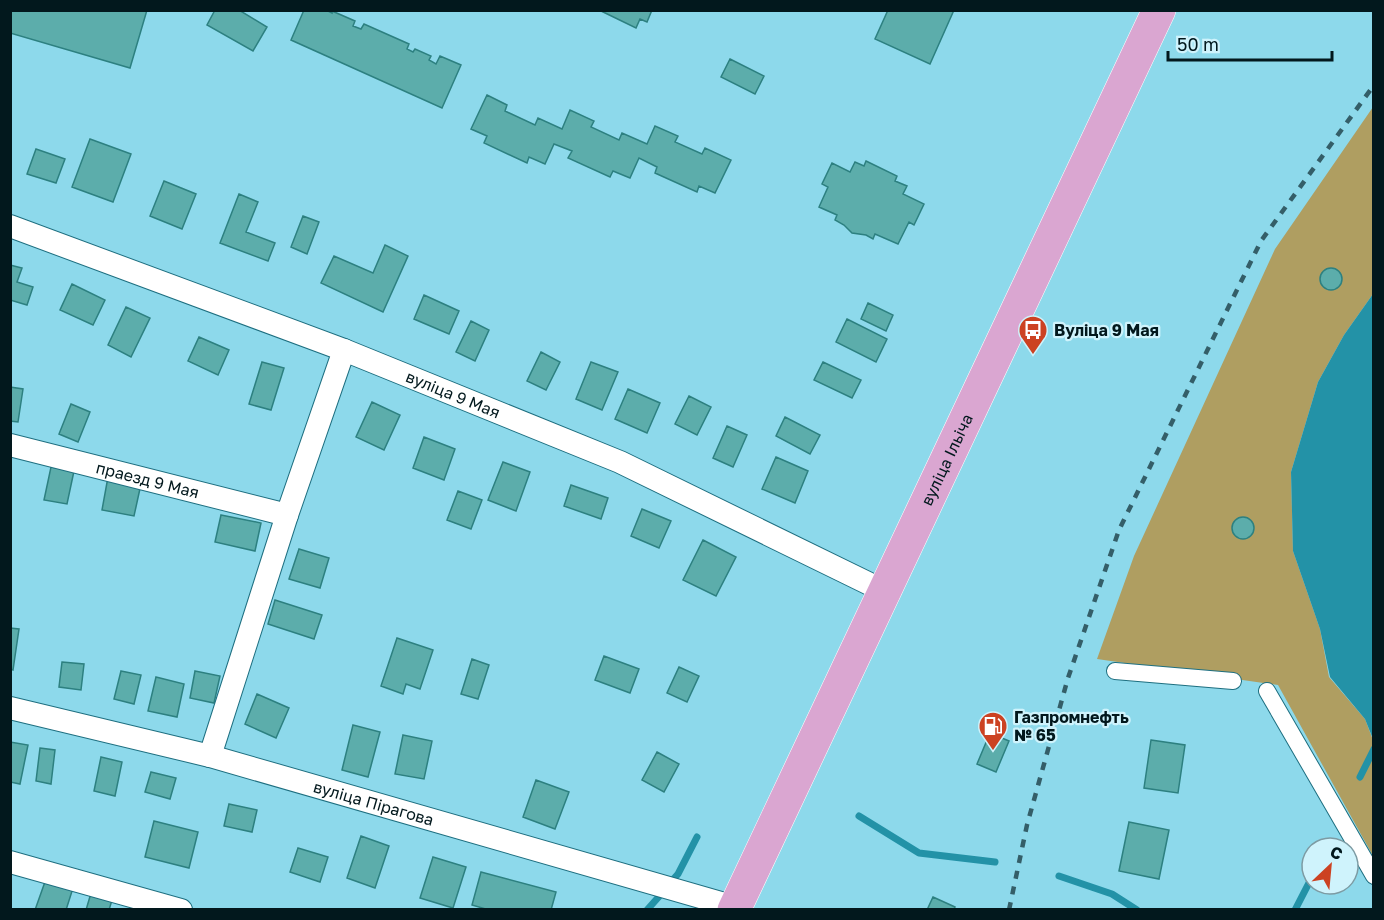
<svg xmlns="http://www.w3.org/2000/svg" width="1384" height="920" font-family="'Golos Text',sans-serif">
<rect width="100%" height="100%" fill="#8dd9eb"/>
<path fill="#af9e61" d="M 1373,107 L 1373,294 L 1344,335 L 1318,382 L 1291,472 L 1293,551 L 1320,629 L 1329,677 L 1365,719 L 1373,740 L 1373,856 L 1278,685 L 1097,659 L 1134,556 L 1275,249 Z"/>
<path fill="#2392a7" d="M 1373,294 L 1373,739 L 1365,719 L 1330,677 L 1320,629 L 1293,551 L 1291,472 L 1318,382 L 1344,335 Z"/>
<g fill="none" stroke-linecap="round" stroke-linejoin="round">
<path stroke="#2392a7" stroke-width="7" d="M 1360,777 L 1374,749
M 859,816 L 919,853 L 995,862
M 1059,876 L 1112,894 L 1137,910
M 670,883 L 678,874 L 697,837
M 647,910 L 663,892
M 1295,910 L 1312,877"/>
</g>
<path fill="#5cadab" stroke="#2d8080" stroke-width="1.5" d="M 10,10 L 147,10 L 130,68 L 10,33 Z
M 215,10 L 239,10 L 267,27 L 253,51 L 207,25 Z
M 304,10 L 326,10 L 332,13 L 332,11 L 355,21 L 353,26 L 361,29 L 364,24 L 409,44 L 407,49 L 413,52 L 415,49 L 431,56 L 429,60 L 436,64 L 440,56 L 461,65 L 442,108 L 291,40 Z
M 599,10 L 652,10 L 647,22 L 640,19 L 636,28 Z
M 888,10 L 954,10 L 930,64 L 875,39 Z
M 730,59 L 764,76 L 755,94 L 721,77 Z
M 487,95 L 507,105 L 505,111 L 535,125 L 538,118 L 562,129 L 570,110 L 594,121 L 591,127 L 619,140 L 622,133 L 647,144 L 655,126 L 678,136 L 675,142 L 702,154 L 705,148 L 731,160 L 715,193 L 699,186 L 697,192 L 655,173 L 657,167 L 639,158 L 630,178 L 613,171 L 610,177 L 568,158 L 572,151 L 554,144 L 545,164 L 529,157 L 527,163 L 484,143 L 487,136 L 471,129 Z
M 90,139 L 131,154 L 113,202 L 72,187 Z
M 36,149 L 65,159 L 56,183 L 27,174 Z
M 866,161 L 897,176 L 895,181 L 907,186 L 903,194 L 924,204 L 914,225 L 909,222 L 898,244 L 875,234 L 873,239 L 866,235 L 852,233 L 844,225 L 835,220 L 837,215 L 819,207 L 828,187 L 822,184 L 832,163 L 850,172 L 855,162 L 864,166 Z
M 164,181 L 196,194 L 182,229 L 150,216 Z
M 239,194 L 258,202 L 246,232 L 275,243 L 268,261 L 220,243 Z
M 303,216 L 319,222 L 307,254 L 291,247 Z
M 385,245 L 408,256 L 383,312 L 321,283 L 334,256 L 373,273 Z
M 10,265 L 22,268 L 17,282 L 33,287 L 27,305 L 10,300 Z
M1320 279a11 11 0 1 1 22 0a11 11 0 1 1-22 0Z
M 72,284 L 105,300 L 93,325 L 60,310 Z
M 424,295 L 459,311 L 449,334 L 414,319 Z
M 868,303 L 893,315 L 886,331 L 861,319 Z
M 126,307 L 150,318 L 131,357 L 108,345 Z
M 847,319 L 887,339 L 876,362 L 836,342 Z
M 471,321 L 489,330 L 475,361 L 456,352 Z
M 199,337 L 229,350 L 218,375 L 188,361 Z
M 541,352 L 560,362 L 546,390 L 527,381 Z
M 262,362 L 284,368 L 271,410 L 249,404 Z
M 591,362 L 618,372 L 602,410 L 576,399 Z
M 823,362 L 861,380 L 852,398 L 814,380 Z
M 10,387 L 23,389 L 18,422 L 10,421 Z
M 628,389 L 660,403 L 647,433 L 615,419 Z
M 689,396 L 711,407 L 697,435 L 675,424 Z
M 372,402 L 400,415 L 384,450 L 356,437 Z
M 71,404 L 90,412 L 78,442 L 59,434 Z
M 785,417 L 820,435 L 810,454 L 776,436 Z
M 727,426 L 747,435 L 733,467 L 713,458 Z
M 424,437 L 455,449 L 444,480 L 413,468 Z
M 776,457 L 808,471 L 795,503 L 762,489 Z
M 503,462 L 530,472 L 516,511 L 488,500 Z
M 51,467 L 74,471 L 67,504 L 44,500 Z
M 108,477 L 141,484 L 134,516 L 102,510 Z
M 571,485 L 608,498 L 601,519 L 564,506 Z
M 458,491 L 482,500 L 471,529 L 447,520 Z
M 642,509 L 671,521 L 659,548 L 631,536 Z
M 221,515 L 261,523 L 255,551 L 215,542 Z
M1232 528a11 11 0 1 1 22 0a11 11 0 1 1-22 0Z
M 703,540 L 736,557 L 716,596 L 683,580 Z
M 299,549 L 329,558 L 320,588 L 289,579 Z
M 275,600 L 322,615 L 314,639 L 268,624 Z
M 10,628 L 19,629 L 13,670 L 10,669 Z
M 397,638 L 433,650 L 420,689 L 406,684 L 403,694 L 381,686 Z
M 604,656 L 639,669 L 630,693 L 595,680 Z
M 472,659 L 489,665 L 478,699 L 461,694 Z
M 62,662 L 84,664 L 81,690 L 59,687 Z
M 679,667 L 699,676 L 687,702 L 667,693 Z
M 121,671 L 141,675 L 134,704 L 114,699 Z
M 195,671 L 220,676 L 214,703 L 190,698 Z
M 156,677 L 184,684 L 177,717 L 148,711 Z
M 257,694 L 289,708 L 276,738 L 245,724 Z
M 353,725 L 380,732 L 368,777 L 342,770 Z
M 990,733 L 1009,741 L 996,772 L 977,764 Z
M 403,735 L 432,741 L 424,779 L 395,774 Z
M 1151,740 L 1185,745 L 1178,793 L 1144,788 Z
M 10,742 L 28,745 L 20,784 L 10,782 Z
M 40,748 L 55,750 L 51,784 L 36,781 Z
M 657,752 L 679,764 L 664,792 L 642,780 Z
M 101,757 L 122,762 L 115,796 L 94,791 Z
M 151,772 L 176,778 L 170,799 L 145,792 Z
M 536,780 L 569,792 L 555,829 L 523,817 Z
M 229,804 L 257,810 L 252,832 L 224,826 Z
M 154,821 L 198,832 L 189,868 L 145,857 Z
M 1129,822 L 1169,830 L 1159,879 L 1119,871 Z
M 361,836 L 389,846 L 375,888 L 347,878 Z
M 298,848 L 328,857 L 320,882 L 290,872 Z
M 433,857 L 466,867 L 453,908 L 420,898 Z
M 481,872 L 556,892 L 551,910 L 489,910 L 472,905 Z
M 46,879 L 73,888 L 66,910 L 35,910 Z
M 91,893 L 112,900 L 109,910 L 86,910 Z
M 933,897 L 955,907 L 954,910 L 927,910 Z"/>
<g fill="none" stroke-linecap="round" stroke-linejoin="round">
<g stroke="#1e6f80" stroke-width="18">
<path id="pedestrian" d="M 1115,671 L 1233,681
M 1267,691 L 1374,876"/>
</g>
<g stroke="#1e6f80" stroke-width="24">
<g id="minor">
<path id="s1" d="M 10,226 L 344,350 L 620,462 L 884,591"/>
<path id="s2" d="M 10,445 L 287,515"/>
<path id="s3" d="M 10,708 L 210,756 L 735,907"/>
<path d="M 210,756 L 287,515 L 344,350"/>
<path d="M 10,862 L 181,910"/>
</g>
</g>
<g stroke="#fff" stroke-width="34">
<g id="primary">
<path id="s4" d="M 734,910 L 1159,10"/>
</g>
</g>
<use href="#pedestrian" stroke="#fff" stroke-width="16"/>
<use href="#minor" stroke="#fff" stroke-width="22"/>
<use href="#primary" stroke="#daa6d1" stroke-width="33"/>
<path stroke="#345e68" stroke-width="4.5" stroke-dasharray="8 8" stroke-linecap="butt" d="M 1009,910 L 1027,825 L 1068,678 L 1119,530 L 1261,241 L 1374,85"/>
</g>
<defs>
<g id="bus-pin" transform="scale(1.5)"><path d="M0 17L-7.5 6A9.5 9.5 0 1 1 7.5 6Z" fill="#cc4222" stroke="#cff3fc"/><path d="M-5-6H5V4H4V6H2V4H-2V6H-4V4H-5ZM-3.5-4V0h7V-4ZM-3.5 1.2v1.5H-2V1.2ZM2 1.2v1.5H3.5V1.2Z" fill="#fff"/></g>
<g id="fuel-pin" transform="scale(1.5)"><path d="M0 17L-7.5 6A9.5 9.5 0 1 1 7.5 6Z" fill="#cc4222" stroke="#cff3fc"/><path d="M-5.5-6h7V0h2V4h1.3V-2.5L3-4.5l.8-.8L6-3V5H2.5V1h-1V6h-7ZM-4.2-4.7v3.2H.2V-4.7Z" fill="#fff"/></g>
</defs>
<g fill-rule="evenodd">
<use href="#bus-pin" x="1033" y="330"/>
<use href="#fuel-pin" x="993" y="726"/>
</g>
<g text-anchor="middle" stroke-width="4.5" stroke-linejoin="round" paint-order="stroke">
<g font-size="16" font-weight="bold" fill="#02181d" stroke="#cff3fc" text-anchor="start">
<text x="1054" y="336">Вуліца 9 Мая</text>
<text x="1014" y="723">Газпромнефть<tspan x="1014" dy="18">№ 65</tspan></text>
</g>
<g font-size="16" fill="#02181d" stroke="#cff3fc">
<text dy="6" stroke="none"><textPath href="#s1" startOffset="474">вуліца 9 Мая</textPath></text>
<text dy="6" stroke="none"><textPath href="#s4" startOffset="498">вуліца Ільіча</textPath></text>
<text dy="6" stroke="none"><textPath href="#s2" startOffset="142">праезд 9 Мая</textPath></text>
<text dy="6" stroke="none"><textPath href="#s3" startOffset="376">вуліца Пірагова</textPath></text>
</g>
</g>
<rect width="1384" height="920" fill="none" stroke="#02181d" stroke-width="24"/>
<g transform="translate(1330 866) rotate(26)"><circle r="28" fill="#cff3fc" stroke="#7d9ba3" stroke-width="1.5"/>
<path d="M0-4.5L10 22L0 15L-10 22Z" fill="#cc4222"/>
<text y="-9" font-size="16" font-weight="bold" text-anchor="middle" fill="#02181d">С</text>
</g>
<path d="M1168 51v9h164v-9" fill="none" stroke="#02181d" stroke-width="3"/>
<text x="1177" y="51" font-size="18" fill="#02181d" stroke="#cff3fc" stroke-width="4.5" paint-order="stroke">50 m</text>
</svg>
